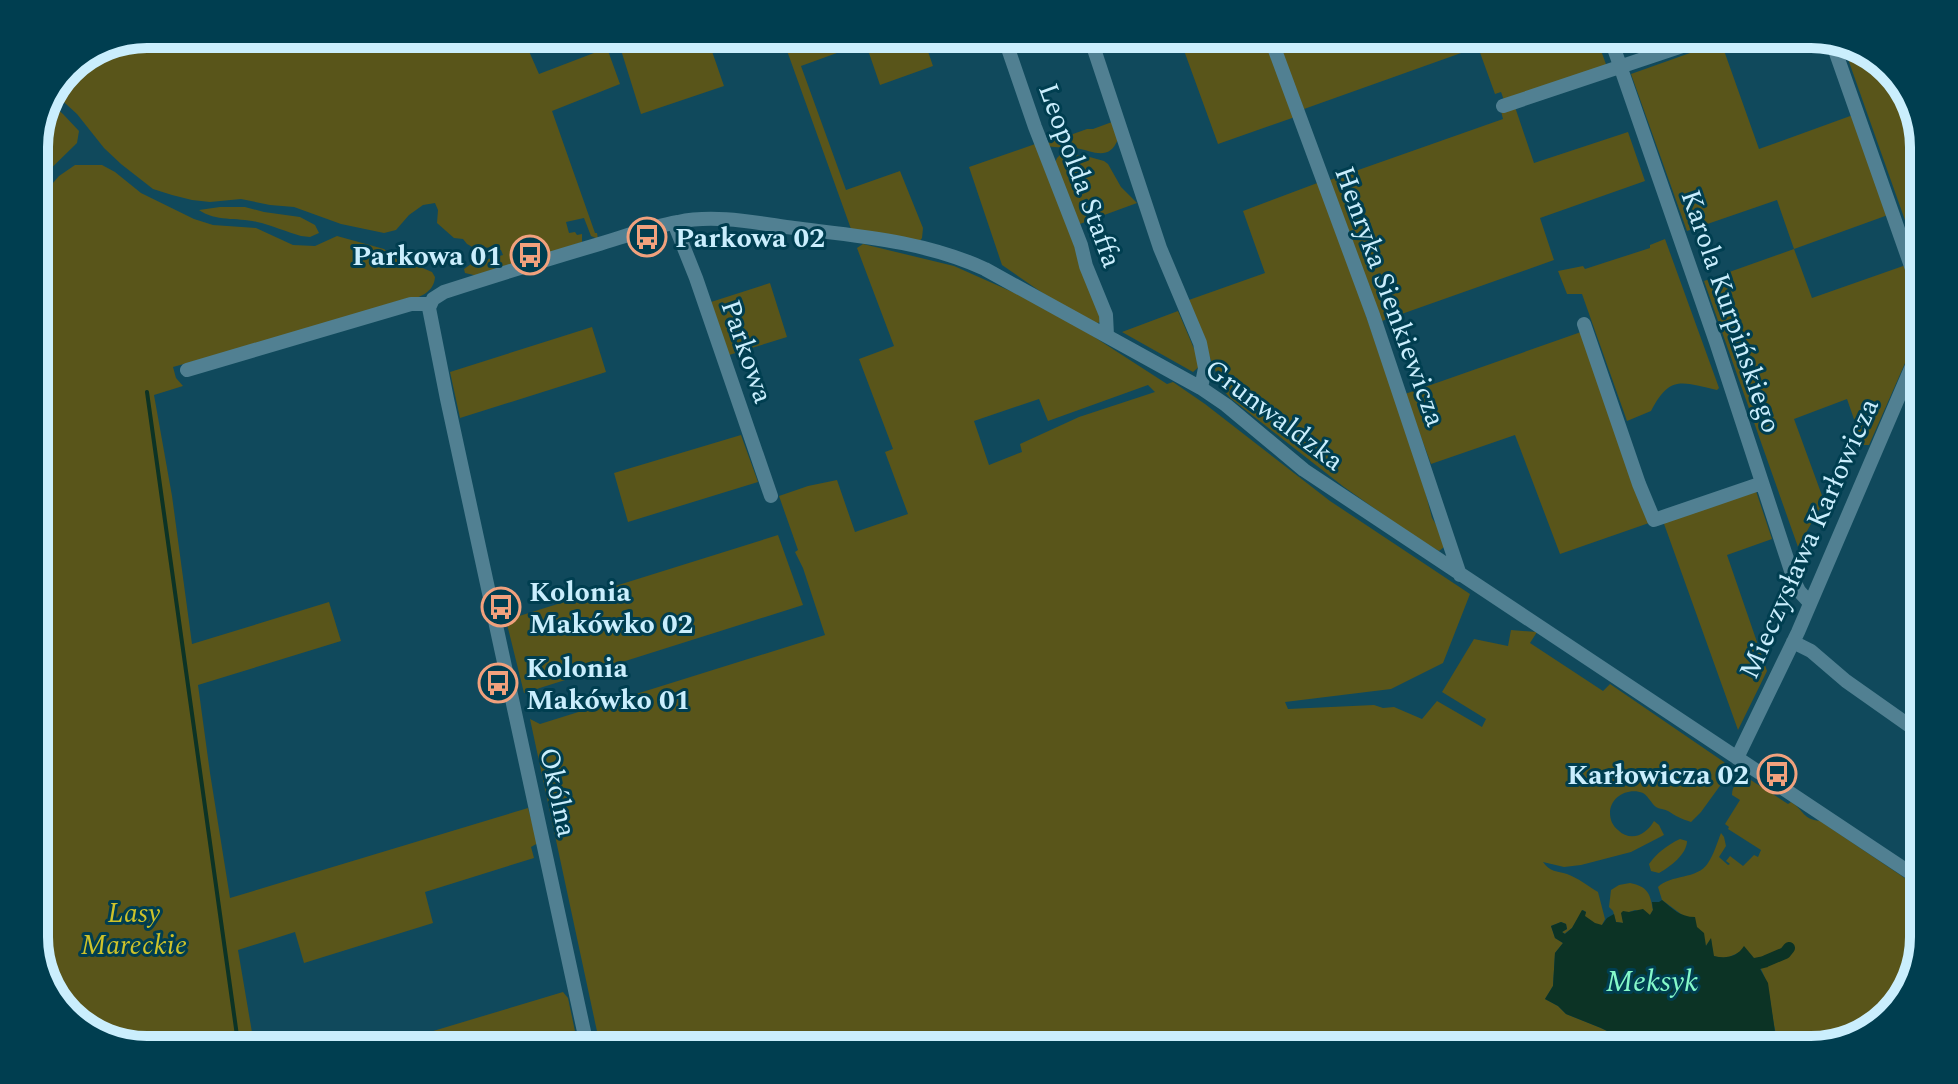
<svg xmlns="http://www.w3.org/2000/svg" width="1958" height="1084" font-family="Spectral,serif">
<rect width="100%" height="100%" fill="#10495c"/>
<path fill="#59551a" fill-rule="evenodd" d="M 147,34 L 538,34 L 524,40 L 539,74 L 607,48 L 620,84 L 552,111 L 595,233 L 597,233 L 598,239 L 591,236 L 584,218 L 566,222 L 569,233 L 575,232 L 577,235 L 582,234 L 582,242 L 549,253 L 547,250 L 513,261 L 513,264 L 478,276 L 465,273 L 464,269 L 471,264 L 503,255 L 501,250 L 484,247 L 476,249 L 467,244 L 463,239 L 454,238 L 437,223 L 438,210 L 435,203 L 423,205 L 409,215 L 396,230 L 384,233 L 341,224 L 294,207 L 270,205 L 241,199 L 210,202 L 192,200 L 172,195 L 153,189 L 121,164 L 104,148 L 77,114 L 55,94 L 67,67 Z
M 616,34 L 706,34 L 724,86 L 641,114 Z
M 781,34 L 929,34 L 923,37 L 933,66 L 880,85 L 869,53 L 870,41 L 801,66 L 846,190 L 900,171 L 923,228 L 922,238 L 919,242 L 851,229 Z
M 1178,34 L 1265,34 L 1295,117 L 1218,144 Z
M 1274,34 L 1595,34 L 1607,67 L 1505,103 L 1501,92 L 1495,94 L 1478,47 L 1304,109 Z
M 1721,42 L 1759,149 L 1853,115 L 1888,215 L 1794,249 L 1812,298 L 1906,265 L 1924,292 L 1924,320 L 1869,445 L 1863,445 L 1847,399 L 1794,419 L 1824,501 L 1798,547 L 1704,281 L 1794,249 L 1777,200 L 1687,231 L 1631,74 Z
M 1842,42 L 1867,49 L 1909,90 L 1924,140 L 1924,274 Z
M 51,104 L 63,114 L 79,131 L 77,143 L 34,185 L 34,140 Z
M 1515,107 L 1534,163 L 1628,132 L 1645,181 L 1540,218 L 1554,260 L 1379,322 L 1327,181 L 1503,119 L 1501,111 Z
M 1112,122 L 1118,139 C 1109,162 1093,151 1076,148 C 1066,147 1057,148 1047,146 L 1045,144 L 1087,129 L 1093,129 Z
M 1038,143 L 1099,313 L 1100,322 L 1095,324 L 1044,294 L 1002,265 L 969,167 Z
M 1061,154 L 1086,156 L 1104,161 L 1108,164 L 1121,187 L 1137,203 L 1077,225 L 1055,163 L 1057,158 Z
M 75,165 L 102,165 L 115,172 L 141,193 L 194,219 L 213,225 L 256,228 L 293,245 L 315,246 L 337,236 L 384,249 L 405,266 L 418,266 L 432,272 L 435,277 C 434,293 419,297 406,302 L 173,367 L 176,378 L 183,386 L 154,395 L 172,496 L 192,644 L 329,602 L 341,641 L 198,685 L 210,773 L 230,898 L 528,808 L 538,843 L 531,847 L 534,858 L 425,892 L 433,923 L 304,963 L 295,932 L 238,950 L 255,1050 L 147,1050 L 91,1035 L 53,999 L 34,944 L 34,205 L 59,176 Z
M 1320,182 L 1421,475 L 1432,518 L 1439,529 L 1444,547 L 1439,551 L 1415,537 L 1344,487 L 1230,398 L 1224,391 L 1186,301 L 1265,273 L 1243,211 Z
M 220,207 L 245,207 L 264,212 L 300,217 L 315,225 L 319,233 L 310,237 L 301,236 C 286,232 272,225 257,222 C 237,217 216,222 199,210 Z
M 1665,239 L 1719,388 L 1717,390 C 1681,382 1670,375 1651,411 L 1627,421 L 1582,294 L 1567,294 L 1558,271 L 1583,266 L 1585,269 L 1650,248 L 1650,245 Z
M 863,244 L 954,266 L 1017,294 L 1088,333 L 1167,384 L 1173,382 L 1205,404 L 1330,501 L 1470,594 L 1443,663 L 1391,689 L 1285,702 L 1288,709 L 1374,705 L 1383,708 L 1394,707 L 1422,719 L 1437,701 L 1482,727 L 1486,719 L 1442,692 L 1474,639 L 1508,646 L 1511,630 L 1537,632 L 1530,643 L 1603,691 L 1610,684 L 1724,762 L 1730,772 L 1701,812 L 1691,822 C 1681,819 1676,816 1668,811 C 1664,809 1659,809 1656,807 C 1651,803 1649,797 1643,793 C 1628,787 1610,797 1610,813 C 1610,820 1613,826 1618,830 C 1631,843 1647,834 1654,821 L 1659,825 L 1664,835 L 1631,852 L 1581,865 L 1564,867 L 1543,862 C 1550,872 1557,871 1567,874 C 1578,878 1588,886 1598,892 L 1605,919 L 1602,925 L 1603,930 L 1589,935 L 1581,935 L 1581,927 L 1586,912 L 1583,910 L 1572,928 L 1564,934 L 1562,932 L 1567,929 L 1566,924 L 1561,922 L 1551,926 L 1555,938 L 1563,943 L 1555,953 L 1553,986 L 1545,999 L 1558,1006 L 1566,1014 L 1601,1028 L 1626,1040 L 1613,1044 L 1615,1048 L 1631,1050 L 601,1050 L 530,719 L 540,724 L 825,635 L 803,568 L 795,552 L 798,550 L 779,496 L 808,486 L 837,480 L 855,532 L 908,514 L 885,452 L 893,449 L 859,359 L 894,346 L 857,248 ZM 1148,385 L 1155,392 L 1079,417 L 1020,444 L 1022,452 L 989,465 L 974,421 L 1039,399 L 1048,421 Z
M 770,283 L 787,337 L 729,355 L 711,302 Z
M 1178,311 L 1201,365 L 1193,372 L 1122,332 Z
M 592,327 L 606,372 L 460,418 L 450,372 Z
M 1581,332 L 1649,523 L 1560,554 L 1515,435 L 1431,464 L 1405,394 Z
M 1924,364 L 1924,411 L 1917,411 L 1905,406 Z
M 741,435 L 758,482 L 628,522 L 614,473 Z
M 1755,488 L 1772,539 L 1727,555 L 1767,671 L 1738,730 L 1663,521 Z
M 778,535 L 803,605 L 524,693 L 506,620 Z
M 1746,777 L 1788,804 L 1791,802 C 1805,811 1802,819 1820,821 L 1924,891 L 1924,938 L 1909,993 L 1868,1035 L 1812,1050 L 1766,1050 L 1774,1045 L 1777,1037 C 1768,1010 1774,962 1740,952 L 1725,959 L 1713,956 L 1711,939 L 1705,947 L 1685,917 L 1662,900 L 1658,887 C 1671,874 1697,880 1708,863 C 1714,854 1717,843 1721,833 L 1724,837 L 1726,846 L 1719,857 L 1728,865 L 1730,864 L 1726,861 L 1730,856 L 1743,866 L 1754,855 L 1758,857 L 1761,850 L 1728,829 L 1729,827 L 1725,824 L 1740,800 L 1732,795 C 1732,785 1738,780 1746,777 Z
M 1680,839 L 1687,841 C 1687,854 1670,867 1659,873 L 1651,871 L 1649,864 C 1657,853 1667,845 1680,839 Z
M 1630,883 C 1648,887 1650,893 1653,910 L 1650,915 L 1635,910 L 1629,912 L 1624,923 L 1616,922 L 1613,911 L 1609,907 L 1611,890 L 1619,885 Z
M 563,992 L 568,998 L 579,1050 L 370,1050 Z"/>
<path fill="#0c3325" d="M 1662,900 C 1673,909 1680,917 1695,917 L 1697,927 L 1704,933 L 1706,946 L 1711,938 L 1714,956 C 1726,959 1737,957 1744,946 L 1754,958 L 1764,956 L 1768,967 L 1760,969 L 1768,983 L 1775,1032 L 1777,1037 L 1783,1043 L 1781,1047 L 1774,1045 L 1766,1050 L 1631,1050 L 1615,1048 L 1612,1044 L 1625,1040 L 1601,1028 L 1566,1014 L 1558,1006 L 1545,999 L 1553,986 L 1555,953 L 1563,943 L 1555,938 L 1551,926 L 1561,922 L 1566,924 L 1567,929 L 1562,932 L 1565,934 L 1572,928 L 1582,910 L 1586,912 L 1585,916 L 1595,923 L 1602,925 L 1607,918 L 1614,914 L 1616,922 L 1623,923 L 1621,913 L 1623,911 L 1629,912 L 1643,909 L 1650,915 L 1653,910 L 1652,902 L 1659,902 Z"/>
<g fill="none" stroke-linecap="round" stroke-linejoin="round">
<path stroke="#0c3325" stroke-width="4" d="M 147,392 L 239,1050"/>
<path stroke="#0c3325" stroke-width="12" d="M 1766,961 L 1785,953 L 1789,948"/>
<path stroke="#518092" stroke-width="14" d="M 1003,34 L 1035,127 L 1081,245 L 1086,266 L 1106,315 L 1107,335
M 1089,34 L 1160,248 L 1200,343 L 1205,368 L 1201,388
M 1269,34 L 1373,315 L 1460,575
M 1609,34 L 1716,342 L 1795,583 L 1799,591 L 1810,603
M 1831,39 L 1924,303
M 1503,106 L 1718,34
M 674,223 L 696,278 L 771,496
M 1584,324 L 1639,484 L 1654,520 L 1762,483
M 187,370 L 411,304 L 430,304
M 1793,642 L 1811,651 L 1846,681 L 1924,736
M 1737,758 L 1798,632 L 1924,338
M 588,1050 L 447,399 L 429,308 L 433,299 L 444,292 C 494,276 545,260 596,245 C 623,237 650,227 678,222 C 715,214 757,223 794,228 C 858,236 925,241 985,269 L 1201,388 L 1226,405 L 1304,470 L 1924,882"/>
</g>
<defs>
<g id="bus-ring" transform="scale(2)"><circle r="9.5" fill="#003e50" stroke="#f1a17d" stroke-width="1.5"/><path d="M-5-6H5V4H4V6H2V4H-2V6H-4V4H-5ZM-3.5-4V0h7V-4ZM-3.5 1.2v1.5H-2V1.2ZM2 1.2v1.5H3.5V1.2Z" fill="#f1a17d"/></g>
</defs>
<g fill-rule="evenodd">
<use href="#bus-ring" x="647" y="237"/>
<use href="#bus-ring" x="530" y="255"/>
<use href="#bus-ring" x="501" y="607"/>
<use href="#bus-ring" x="498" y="683"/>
<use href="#bus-ring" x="1777" y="774"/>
</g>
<g text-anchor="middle" stroke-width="6" stroke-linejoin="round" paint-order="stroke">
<g font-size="28" fill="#caeefd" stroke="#003e50">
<text transform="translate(1081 175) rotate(70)" y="10">Leopolda Staffa</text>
<text transform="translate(1391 296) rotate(70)" y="10">Henryka Sienkiewicza</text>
<text transform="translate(1732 311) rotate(71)" y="10">Karola Kurpińskiego</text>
<text transform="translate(748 351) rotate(71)" y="10">Parkowa</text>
<text transform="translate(1275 414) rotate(37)" y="10">Grunwaldzka</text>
<text transform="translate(1808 538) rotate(-66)" y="10">Mieczysława Karłowicza</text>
<text transform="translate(559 792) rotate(78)" y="10">Okólna</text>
</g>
<g font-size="28" font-weight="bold" fill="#caeefd" stroke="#003e50" text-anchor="start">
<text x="675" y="247">Parkowa 02</text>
<text x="502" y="265" text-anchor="end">Parkowa 01</text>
<text x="529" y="601">Kolonia<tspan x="529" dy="32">Makówko 02</tspan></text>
<text x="526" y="677">Kolonia<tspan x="526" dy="32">Makówko 01</tspan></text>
<text x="1749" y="784" text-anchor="end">Karłowicza 02</text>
</g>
<g font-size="28" font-style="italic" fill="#cec32a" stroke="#003e50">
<text x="134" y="922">Lasy<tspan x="134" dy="32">Mareckie</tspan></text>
</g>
<g font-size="30" font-style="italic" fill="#84f9c9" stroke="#003e50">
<text x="1652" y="991">Meksyk</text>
</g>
</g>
<path d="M0 0H1958V1084H0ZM147 48H1811A99 99 0 0 1 1910 147V937A99 99 0 0 1 1811 1036H147A99 99 0 0 1 48 937V147A99 99 0 0 1 147 48Z" fill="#003e50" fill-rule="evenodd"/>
<path fill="none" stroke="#caeefd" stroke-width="10" d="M147 48H1811A99 99 0 0 1 1910 147V937A99 99 0 0 1 1811 1036H147A99 99 0 0 1 48 937V147A99 99 0 0 1 147 48Z"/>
</svg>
